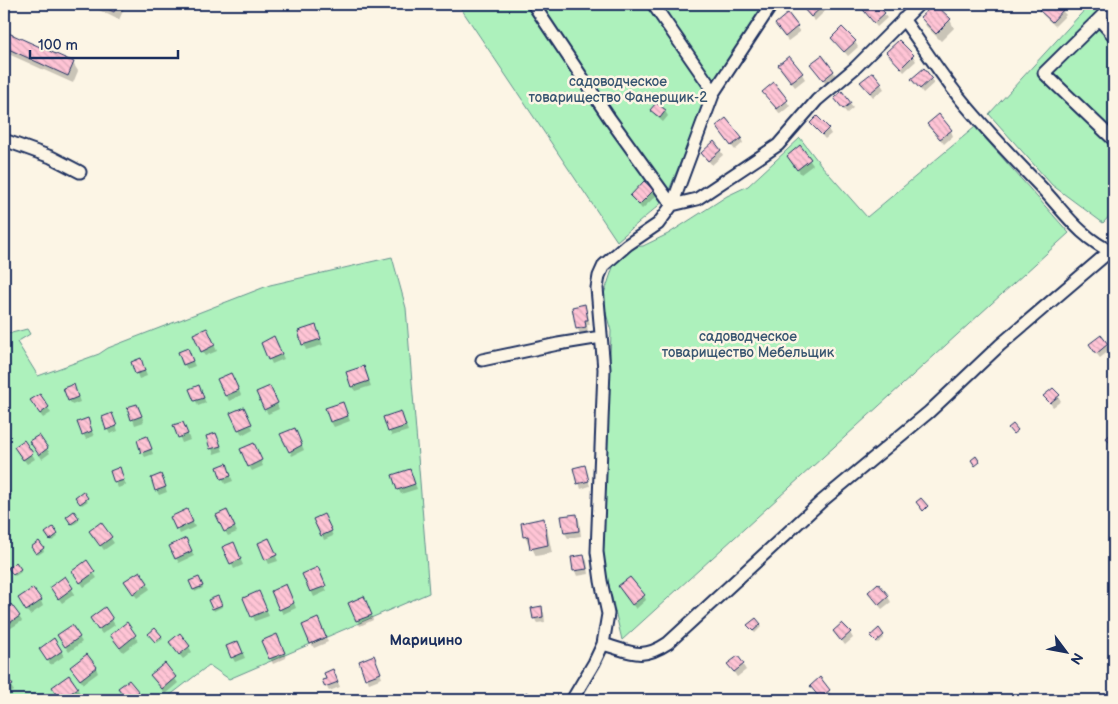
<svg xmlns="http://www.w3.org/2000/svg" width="1118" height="704" font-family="'Balsamiq Sans',sans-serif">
<defs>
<pattern id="building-back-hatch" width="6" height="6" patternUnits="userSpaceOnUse" patternTransform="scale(1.25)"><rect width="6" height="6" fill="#ffc4d5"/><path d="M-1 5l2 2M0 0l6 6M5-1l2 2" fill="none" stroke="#daa9b9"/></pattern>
</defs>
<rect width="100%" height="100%" fill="#fcf5e5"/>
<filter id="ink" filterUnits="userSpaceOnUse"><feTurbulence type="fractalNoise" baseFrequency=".02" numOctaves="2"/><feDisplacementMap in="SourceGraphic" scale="10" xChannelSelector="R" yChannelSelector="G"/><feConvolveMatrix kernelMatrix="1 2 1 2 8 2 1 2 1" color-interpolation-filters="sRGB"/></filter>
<g filter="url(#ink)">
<path fill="#adf1bc" stroke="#64908d" d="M 458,4 L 772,4 L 706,99 L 665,200 L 617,241 Z
M 1090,4 L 1114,4 L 1114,211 L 1103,223 L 1052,185 L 989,114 Z
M 975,127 L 1069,233 L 622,640 L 603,560 L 611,331 L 604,306 L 603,297 L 615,261 L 632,247 L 643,246 L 668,234 L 727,196 L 748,186 L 800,138 L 821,165 L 867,217 Z
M 392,257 L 406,308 L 429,593 L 229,679 L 209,665 L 164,700 L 4,700 L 4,335 L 27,329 L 30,334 L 17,342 L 38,376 L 99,354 L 108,348 L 270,285 Z"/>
<path fill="#0003" d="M 87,4 L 126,4 L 119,20 Z
M 808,4 L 824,4 L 827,9 L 815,21 L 803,8 Z
M 865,4 L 876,4 L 887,18 L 877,27 L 861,7 Z
M 1046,4 L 1056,4 L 1066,15 L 1055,26 L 1043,15 L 1040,10 Z
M 788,15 L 800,32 L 788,41 L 776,25 Z
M 922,18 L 950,20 L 954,28 L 941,41 L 926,26 Z
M 4,32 L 73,63 L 78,71 L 73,83 L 4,52 Z
M 833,38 L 855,42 L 858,47 L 848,56 Z
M 888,52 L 913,56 L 916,61 L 904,72 Z
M 812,65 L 833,71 L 836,76 L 826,84 Z
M 779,66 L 802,74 L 805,79 L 795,87 Z
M 931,78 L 934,83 L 923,93 L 913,79 Z
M 774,84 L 790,106 L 780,114 L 767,97 Z
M 881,84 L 884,89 L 873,97 L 865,87 Z
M 838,103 L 850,104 L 853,108 L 847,113 Z
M 652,110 L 665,111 L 668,116 L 663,122 L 655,115 Z
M 811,123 L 828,129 L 831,134 L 825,139 Z
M 717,127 L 741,138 L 743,143 L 735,150 Z
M 932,129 L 951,131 L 953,136 L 944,144 Z
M 800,147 L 813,165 L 801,174 L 791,161 Z
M 720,150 L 723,155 L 712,165 L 706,158 Z
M 653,191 L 656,196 L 642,209 L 631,196 Z
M 584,305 L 587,310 L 590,325 L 587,325 L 588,332 L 580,333 L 577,328 Z
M 318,331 L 323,345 L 306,350 L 299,332 Z
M 209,334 L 217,351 L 205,356 L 202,351 Z
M 1101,337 L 1110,350 L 1100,358 L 1093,349 Z
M 262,343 L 277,343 L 284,359 L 272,364 Z
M 188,350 L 195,366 L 187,369 L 184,364 Z
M 140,359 L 147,376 L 139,379 L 132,362 Z
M 364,367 L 371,386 L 355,391 L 352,386 Z
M 219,379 L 234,379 L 241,395 L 229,401 Z
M 199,387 L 206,403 L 198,406 L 191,389 Z
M 76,391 L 80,402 L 72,405 L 69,400 Z
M 272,392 L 279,409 L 268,414 L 265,409 Z
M 1045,396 L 1058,396 L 1061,401 L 1053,407 Z
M 343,403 L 350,421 L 334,427 L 331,422 Z
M 34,406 L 48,408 L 51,413 L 43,418 Z
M 129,408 L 140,410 L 144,422 L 135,425 Z
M 246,413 L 253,429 L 242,435 L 231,414 Z
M 401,413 L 408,431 L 392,436 L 389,431 Z
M 114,419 L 118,431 L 110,434 L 107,429 Z
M 87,420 L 94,436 L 86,439 L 83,434 Z
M 183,423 L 190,440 L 182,443 L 175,426 Z
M 216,434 L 223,451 L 214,454 L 207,437 Z
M 297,434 L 304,450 L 292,456 L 290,451 Z
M 4,441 L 9,449 L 4,453 Z
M 149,443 L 153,454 L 145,457 L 142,452 Z
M 34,447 L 47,449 L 50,453 L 42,459 Z
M 256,449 L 263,466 L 252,471 L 249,466 Z
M 18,452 L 32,454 L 35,459 L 27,464 Z
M 226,465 L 233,481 L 225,484 L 218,467 Z
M 584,467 L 590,486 L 581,489 L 575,469 Z
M 119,468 L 126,485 L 118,488 L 111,471 Z
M 410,471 L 417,489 L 401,494 L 398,489 Z
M 163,481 L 167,492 L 159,495 L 156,490 Z
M 4,487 L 12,501 L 5,506 L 4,504 Z
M 83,493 L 88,501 L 82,505 L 76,497 Z
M 73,513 L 79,521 L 73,525 L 67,517 Z
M 189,515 L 195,527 L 180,534 L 172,517 Z
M 577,515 L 579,520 L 581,536 L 568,538 L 565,533 Z
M 230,516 L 237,532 L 228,536 L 225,531 Z
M 326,520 L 333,536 L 324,540 L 322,535 Z
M 543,520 L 547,528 L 552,553 L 536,556 L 530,544 L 529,544 L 524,536 Z
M 101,524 L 114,543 L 104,550 L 94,536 Z
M 53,529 L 58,537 L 52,541 L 47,534 Z
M 39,543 L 44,551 L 38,555 L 33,547 Z
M 189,544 L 194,556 L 179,563 L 176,558 Z
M 259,544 L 271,545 L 278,561 L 269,564 Z
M 224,548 L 236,549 L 243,565 L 234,569 Z
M 584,556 L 587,561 L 589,574 L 577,576 L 575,571 Z
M 86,562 L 97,578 L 84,587 L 76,576 Z
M 16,564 L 21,572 L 15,576 L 9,568 Z
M 318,572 L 327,591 L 314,597 L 303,574 Z
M 64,578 L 75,594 L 62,603 L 54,592 Z
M 198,578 L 203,588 L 195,592 L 191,582 Z
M 147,584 L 150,589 L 137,598 L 129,587 Z
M 289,590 L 296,608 L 283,614 L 280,609 Z
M 622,592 L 644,595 L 646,600 L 636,609 Z
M 869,593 L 888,597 L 891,602 L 882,609 Z
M 217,597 L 222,607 L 214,611 L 209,601 Z
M 261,598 L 269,616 L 255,621 L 245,599 Z
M 41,601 L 43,606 L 30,615 L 22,604 Z
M 366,602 L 373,620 L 360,626 L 349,603 Z
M 11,605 L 22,621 L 8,630 L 4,624 L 4,610 Z
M 541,608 L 544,613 L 545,622 L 537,623 L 534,618 Z
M 105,609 L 115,625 L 102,634 L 94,623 Z
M 127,624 L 138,641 L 123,652 L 114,640 Z
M 760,624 L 762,626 L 755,633 L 750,628 Z
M 320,625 L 328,642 L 314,648 L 311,643 Z
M 155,629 L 163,639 L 157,643 L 151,636 Z
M 834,631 L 850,633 L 853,638 L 845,645 Z
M 883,636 L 884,638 L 878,643 L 873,638 Z
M 79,637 L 82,642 L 69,652 L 61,640 Z
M 279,640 L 286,658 L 273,664 L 262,641 Z
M 238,642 L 245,658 L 235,662 L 232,657 Z
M 173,647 L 189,647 L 192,652 L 183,659 Z
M 61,651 L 64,656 L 51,665 L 43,654 Z
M 376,662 L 382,678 L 369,683 L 367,678 Z
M 165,665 L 178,683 L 165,694 L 155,680 Z
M 729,665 L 743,665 L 746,670 L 737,677 Z
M 96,668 L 98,673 L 83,684 L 75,672 Z
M 333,671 L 340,687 L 329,691 L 326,686 L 327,680 Z
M 4,675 L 14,691 L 4,698 Z
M 820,679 L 832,696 L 827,700 L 822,700 L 814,691 Z
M 128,681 L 141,698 L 138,700 L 128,700 L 122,693 Z
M 77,688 L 80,693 L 71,700 L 62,700 L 56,693 Z"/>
<path fill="url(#building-back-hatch)" stroke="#1b2f5e" d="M 97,4 L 118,4 L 114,12 Z
M 806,4 L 825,4 L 811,17 L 802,7 Z
M 863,4 L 877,4 L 885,13 L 874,23 L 860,6 Z
M 935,4 L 951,19 L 936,34 L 920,17 Z
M 1045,4 L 1058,4 L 1064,9 L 1052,22 L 1039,10 Z
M 788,13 L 798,26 L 785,37 L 775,24 Z
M 842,27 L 856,41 L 844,52 L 831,38 Z
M 4,31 L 74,62 L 68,76 L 4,47 Z
M 899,40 L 914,55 L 901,68 L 886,52 Z
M 822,55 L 834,71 L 823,80 L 810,64 Z
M 789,56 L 803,73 L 791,82 L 778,65 Z
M 924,68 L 932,78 L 920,89 L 911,79 Z
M 873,72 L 882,83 L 870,93 L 860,82 Z
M 774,82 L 788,100 L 777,109 L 762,92 Z
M 842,91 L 851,103 L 843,109 L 834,98 Z
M 656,103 L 666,110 L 660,118 L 650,110 Z
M 939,114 L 952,130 L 940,139 L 927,124 Z
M 817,116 L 829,128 L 822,135 L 810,123 Z
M 726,118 L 742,138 L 731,146 L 716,126 Z
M 714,141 L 721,150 L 708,161 L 701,153 Z
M 800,145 L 811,159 L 797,170 L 787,156 Z
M 644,181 L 654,190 L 639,205 L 630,196 Z
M 585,304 L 588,320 L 585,320 L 586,327 L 576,329 L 572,307 Z
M 316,325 L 321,339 L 302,345 L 298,331 Z
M 207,328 L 215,345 L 201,352 L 193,334 Z
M 1101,335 L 1108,344 L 1096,354 L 1089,344 Z
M 274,336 L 282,354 L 268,360 L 261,343 Z
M 188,348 L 193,361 L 183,365 L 178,352 Z
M 141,358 L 145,371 L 135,374 L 131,362 Z
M 364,366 L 369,381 L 351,387 L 346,372 Z
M 231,373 L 239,390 L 225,396 L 217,379 Z
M 74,384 L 78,397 L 68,401 L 63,388 Z
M 199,385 L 204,398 L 194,401 L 189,389 Z
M 270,386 L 278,403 L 264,410 L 256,392 Z
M 1053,388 L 1060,395 L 1050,403 L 1043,396 Z
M 40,394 L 49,407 L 40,414 L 30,400 Z
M 343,402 L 348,416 L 330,422 L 325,408 Z
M 137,404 L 142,416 L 131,420 L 127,407 Z
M 244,407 L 252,424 L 238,430 L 230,413 Z
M 401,411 L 406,426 L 388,432 L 383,417 Z
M 112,413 L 117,426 L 106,430 L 102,417 Z
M 88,418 L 92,431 L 82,435 L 77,422 Z
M 183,422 L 188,434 L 178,438 L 173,425 Z
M 1013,424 L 1018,430 L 1013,434 L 1008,428 Z
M 295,428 L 302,445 L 289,452 L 280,434 Z
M 216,433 L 221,446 L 210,449 L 206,436 Z
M 1112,433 L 1114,435 L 1114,441 L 1111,444 L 1106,438 Z
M 39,435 L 48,448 L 39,455 L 29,441 Z
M 147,436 L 152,449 L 141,453 L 137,440 Z
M 24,440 L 33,453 L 23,460 L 14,447 Z
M 254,443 L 262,460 L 248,467 L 240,449 Z
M 976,456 L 980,462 L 975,466 L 971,460 Z
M 227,463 L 231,476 L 221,479 L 217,467 Z
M 585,465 L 589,481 L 577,484 L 573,468 Z
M 120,467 L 124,480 L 114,483 L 110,471 Z
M 410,469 L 415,484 L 397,490 L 392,475 Z
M 161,474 L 166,487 L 155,491 L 151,478 Z
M 4,485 L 11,495 L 4,500 Z
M 83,491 L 88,498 L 80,504 L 75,497 Z
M 921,498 L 928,506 L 923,511 L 916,502 Z
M 187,509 L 193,522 L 176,530 L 170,517 Z
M 227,510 L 235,527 L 224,532 L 216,515 Z
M 74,511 L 79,518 L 71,524 L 66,517 Z
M 324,514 L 332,531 L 321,536 L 313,519 Z
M 577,514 L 579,531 L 564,533 L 561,516 Z
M 544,518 L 548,545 L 530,549 L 528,536 L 523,537 L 521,523 Z
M 101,522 L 112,537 L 100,546 L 89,531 Z
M 53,527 L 58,534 L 50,540 L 45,533 Z
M 186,538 L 192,551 L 175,559 L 169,546 Z
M 269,538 L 277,555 L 265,560 L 258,543 Z
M 39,541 L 44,548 L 36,554 L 31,547 Z
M 234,542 L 241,559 L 230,564 L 222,547 Z
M 584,555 L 587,569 L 573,571 L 571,557 Z
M 87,560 L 95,572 L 80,583 L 72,571 Z
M 16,562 L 21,569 L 13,575 L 8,568 Z
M 318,567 L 326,586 L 310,592 L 302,574 Z
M 140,571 L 148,583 L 133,594 L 124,581 Z
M 65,576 L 73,588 L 58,599 L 50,587 Z
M 199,577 L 203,586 L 193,590 L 189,581 Z
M 630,577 L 645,595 L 632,605 L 618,586 Z
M 878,583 L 889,596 L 879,605 L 868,592 Z
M 286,584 L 294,603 L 279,610 L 271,591 Z
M 33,588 L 42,600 L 26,611 L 18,598 Z
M 259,591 L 267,610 L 251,617 L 243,598 Z
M 218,596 L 222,605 L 212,609 L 208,600 Z
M 364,596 L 372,615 L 356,621 L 348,603 Z
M 11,604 L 20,616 L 5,626 L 4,609 Z
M 542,606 L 543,617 L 533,619 L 531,608 Z
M 105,607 L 113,619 L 98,630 L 90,618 Z
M 318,618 L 326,637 L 310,644 L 302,625 Z
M 756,618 L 761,624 L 753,631 L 747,625 Z
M 127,622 L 136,635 L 120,648 L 110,635 Z
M 842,623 L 851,632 L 841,641 L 833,631 Z
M 72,625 L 80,637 L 65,647 L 57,635 Z
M 155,628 L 162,636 L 155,642 L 148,634 Z
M 879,628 L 884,635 L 876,642 L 870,636 Z
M 180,633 L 190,646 L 179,655 L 169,642 Z
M 277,634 L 285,653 L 269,659 L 261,641 Z
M 54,638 L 62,651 L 47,661 L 39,649 Z
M 238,641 L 243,653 L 231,658 L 226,646 Z
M 87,654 L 97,667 L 80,680 L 70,667 Z
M 374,655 L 381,673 L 365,679 L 359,661 Z
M 738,656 L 744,664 L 734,672 L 727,664 Z
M 165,663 L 176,677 L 162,689 L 150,675 Z
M 333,669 L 338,682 L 325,687 L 322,680 L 326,679 L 324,673 Z
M 4,673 L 13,685 L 4,691 Z
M 69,675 L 78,688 L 61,700 L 52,687 Z
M 820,677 L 830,690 L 820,698 L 810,686 Z
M 129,680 L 139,692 L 127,700 L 118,688 Z
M 526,692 L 538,700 L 521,700 Z
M 43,695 L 47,700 L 36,700 Z"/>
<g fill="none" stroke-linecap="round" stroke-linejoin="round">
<g stroke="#1b2f5e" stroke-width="15">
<path id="minor" d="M 533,4 L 610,119 L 672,205 L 697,199 L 778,145 L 817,100 L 855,68 L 919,4
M 653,4 L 714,92
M 1114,4 L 1044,73 L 1114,140
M 903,19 C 922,45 939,72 959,97 C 984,128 1011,156 1039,185 C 1064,211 1079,237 1114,253
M 1099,19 L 1114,36
M 4,140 L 51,157 L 80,172
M 482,360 L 558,344 L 601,337
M 603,644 C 631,652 641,661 668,643 L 822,501 L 929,412 L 1000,345 L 1110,251
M 572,700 L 594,663 L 603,644 L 608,614 L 601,581 L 597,552 L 604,369 L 597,288 L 599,276 L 604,265 L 627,245 L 658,224 L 672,205 L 714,92 L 772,4"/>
</g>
<use href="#minor" stroke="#fcf5e5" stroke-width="11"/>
</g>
</g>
<g text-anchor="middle" stroke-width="5" stroke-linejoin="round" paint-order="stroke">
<g font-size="14" fill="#385671" stroke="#fcf5e5">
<text x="618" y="86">садоводческое<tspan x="618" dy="16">товарищество Фанерщик-2</tspan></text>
<text x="748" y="341">садоводческое<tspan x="748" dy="16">товарищество Мебельщик</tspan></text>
</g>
<g font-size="15" font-weight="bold" fill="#1b2f5e" stroke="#fcf5e5">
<text x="426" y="645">Марицино</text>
</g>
</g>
<rect width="1118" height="704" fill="none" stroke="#fcf5e5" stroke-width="20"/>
<rect x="10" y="10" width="1098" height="684" fill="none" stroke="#1b2f5e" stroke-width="2" filter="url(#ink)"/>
<g transform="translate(1066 652) rotate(122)" stroke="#fcf5e5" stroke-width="4" paint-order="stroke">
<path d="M0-4L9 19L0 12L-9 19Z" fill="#1b2f5e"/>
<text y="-8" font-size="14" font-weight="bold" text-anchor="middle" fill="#1b2f5e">N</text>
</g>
<path d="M30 50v8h148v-8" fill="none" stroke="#1b2f5e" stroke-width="2.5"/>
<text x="38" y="50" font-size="15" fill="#1b2f5e" stroke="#fcf5e5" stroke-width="4" paint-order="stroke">100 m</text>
</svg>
